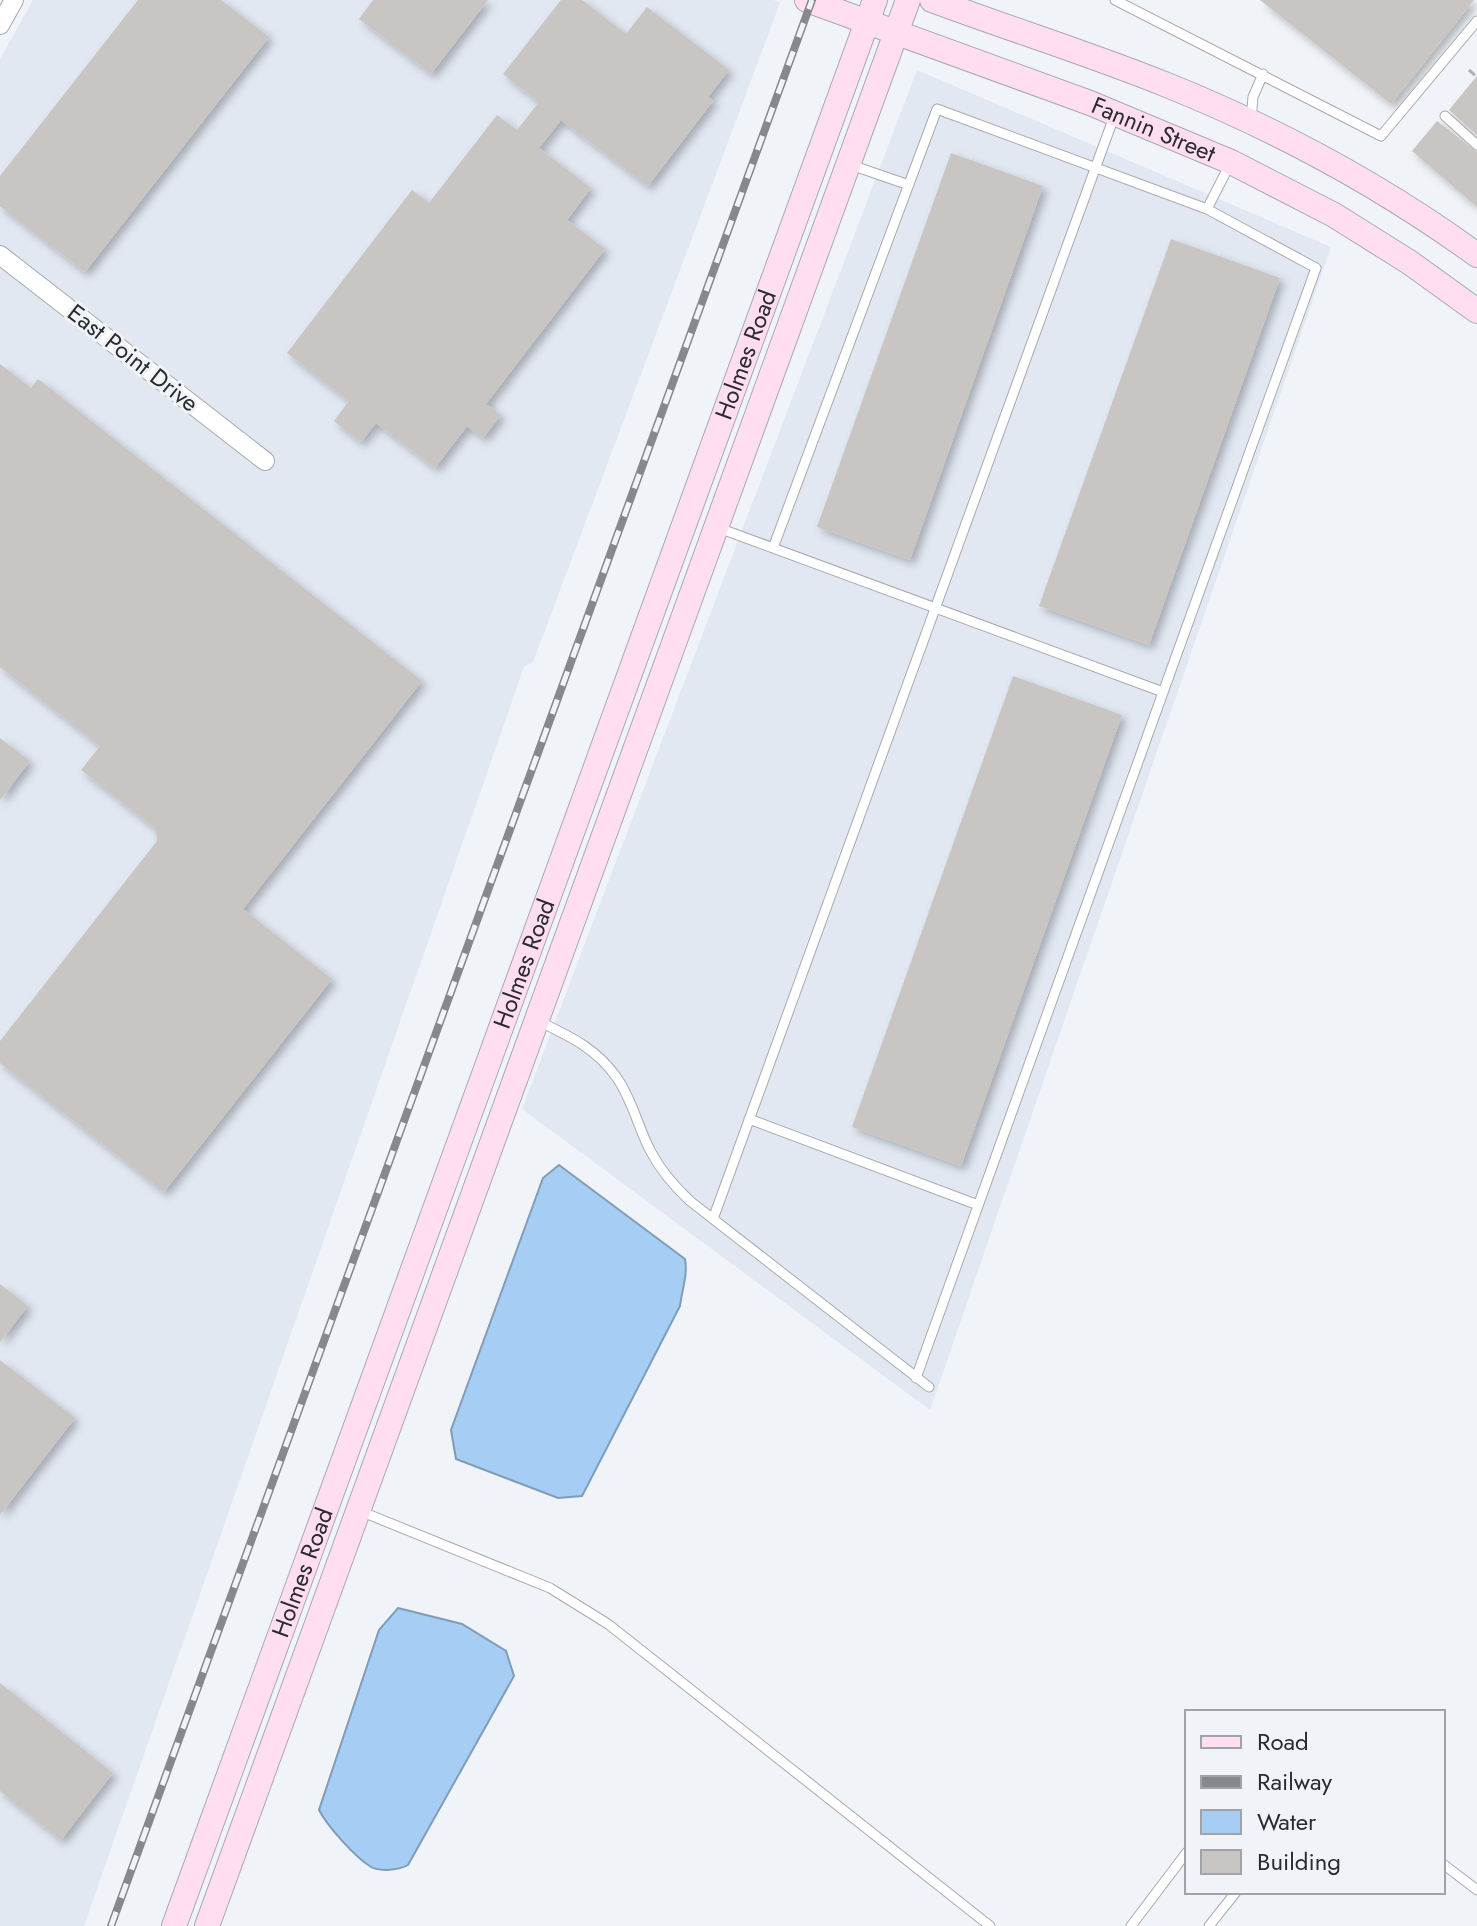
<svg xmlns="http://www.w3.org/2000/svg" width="1477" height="1926" font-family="Jost,sans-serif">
<defs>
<filter id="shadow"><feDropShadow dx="4.5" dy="4.5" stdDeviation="4" flood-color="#0004"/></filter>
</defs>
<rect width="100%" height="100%" fill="#f0f3f7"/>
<path fill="#e1e8f2" d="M 33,0 L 774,0 L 780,3 L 533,662 L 524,667 L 84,1926 L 0,1926 L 0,59 Z
M 917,70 L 1331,247 L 930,1410 L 522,1109 Z"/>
<path fill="#a6cdf3" stroke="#819cb8" stroke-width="2" d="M 559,1165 L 685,1259 C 688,1275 682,1289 680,1306 L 582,1496 L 558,1498 L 456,1459 L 451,1430 L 543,1178 Z
M 398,1608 L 462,1624 L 506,1651 L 514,1676 L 408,1865 C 399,1870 380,1872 371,1867 C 355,1857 328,1827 319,1810 L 379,1630 Z"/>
<path fill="#c9c5c2" filter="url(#shadow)" d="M 138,0 L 221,0 L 269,37 L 85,272 L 0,206 L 0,176 Z
M 373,0 L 488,0 L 431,74 L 359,19 Z
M 561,0 L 582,0 L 626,34 L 647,7 L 729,70 L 708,97 L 713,101 L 648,186 L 561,120 L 539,148 L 591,188 L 567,220 L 605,249 L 486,404 L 501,415 L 483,438 L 467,426 L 435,468 L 376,423 L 361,442 L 334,421 L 349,401 L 287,353 L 412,190 L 429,203 L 497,115 L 517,130 L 539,102 L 503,74 Z
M 1260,0 L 1474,0 L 1391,104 Z
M 1477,76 L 1477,135 L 1449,110 Z
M 1437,121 L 1477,152 L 1477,207 L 1412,151 Z
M 951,153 L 1043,186 L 910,560 L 817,527 Z
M 1171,239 L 1280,278 L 1149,645 L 1039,606 Z
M 0,364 L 31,388 L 38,379 L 422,681 L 243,909 L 332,979 L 164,1192 L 0,1063 L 0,1041 L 157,841 L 156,829 L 81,770 L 100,746 L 0,667 Z
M 1013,676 L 1122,715 L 961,1166 L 852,1127 Z
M 0,738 L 30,761 L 0,800 Z
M 0,1284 L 28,1306 L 0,1342 Z
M 0,1360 L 75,1418 L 0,1515 Z
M 0,1683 L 113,1773 L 61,1840 L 0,1791 Z"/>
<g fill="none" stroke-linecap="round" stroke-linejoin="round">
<g stroke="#a8aaae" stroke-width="11">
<path id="lane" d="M 1115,0 L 1381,136 L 1477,21
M 1445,116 L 1477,145
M 1251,120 L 1253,97 L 1263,74
M 848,164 L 909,185
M 1207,209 L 1231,162
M 716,527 L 1163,692
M 773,548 L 937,109 L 1207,209 L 1316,268 L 916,1378
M 536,1020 C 567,1035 597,1048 617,1078 C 633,1101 638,1128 651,1152 C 661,1171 674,1186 690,1201 L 929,1387
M 749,1119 L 978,1205
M 713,1219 L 1115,114
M 360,1511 L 550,1588 L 608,1624 L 990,1926
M 1443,1864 L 1477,1890
M 1131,1926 L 1187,1852
M 1209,1926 L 1236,1892"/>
</g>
<g stroke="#a8aaae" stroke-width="20">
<path id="street" d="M 0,25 L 14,0
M 0,255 L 265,461"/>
</g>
<g stroke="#a8aaae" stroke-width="26">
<g id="secondary">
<path id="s1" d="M 807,0 L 1090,103 L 1231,162 L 1334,215 L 1409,262 L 1477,311"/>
<path d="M 932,0 C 1010,29 1090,54 1167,85 C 1276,129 1382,186 1477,255"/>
<path id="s2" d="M 174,1926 L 875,0"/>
<path d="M 207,1926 L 908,0"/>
</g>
</g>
<path stroke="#aeb0b3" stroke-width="3" stroke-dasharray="8 4" stroke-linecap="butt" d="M 1469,70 L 1477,77"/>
<use href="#lane" stroke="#fff" stroke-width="9"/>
<use href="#street" stroke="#fff" stroke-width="18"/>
<use href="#secondary" stroke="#ffdef2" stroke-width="24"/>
<g stroke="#86888b" stroke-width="8">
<path id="rail" d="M 111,1926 L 812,0"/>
</g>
<use href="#rail" stroke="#f0f3f7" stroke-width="5" stroke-dasharray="15" stroke-linecap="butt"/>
</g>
<g text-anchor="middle" stroke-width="6" stroke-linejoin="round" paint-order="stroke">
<g font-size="24" fill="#2a2b2d" stroke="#f0f3f7">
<text dy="8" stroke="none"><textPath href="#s1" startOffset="370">Fannin Street</textPath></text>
<text dy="8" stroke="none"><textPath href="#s2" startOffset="1672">Holmes Road</textPath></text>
<text transform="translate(133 358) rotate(38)" y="8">East Point Drive</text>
<text dy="8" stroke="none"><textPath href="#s2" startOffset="1024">Holmes Road</textPath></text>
<text dy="8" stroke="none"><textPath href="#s2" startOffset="376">Holmes Road</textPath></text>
</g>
</g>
<rect x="1185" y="1710" width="260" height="184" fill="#f0f3f7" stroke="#a1a3a6" stroke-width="2"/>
<rect x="1201" y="1736" width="40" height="12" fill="#ffdef2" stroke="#a1a3a6" stroke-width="2"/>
<text x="1257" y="1750" font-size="24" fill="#2a2b2d">Road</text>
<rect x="1201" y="1776" width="40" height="12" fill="#86888b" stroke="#a1a3a6" stroke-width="2"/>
<text x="1257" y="1790" font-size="24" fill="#2a2b2d">Railway</text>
<rect x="1201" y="1810" width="40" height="24" fill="#a6cdf3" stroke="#a1a3a6" stroke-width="2"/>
<text x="1257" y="1830" font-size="24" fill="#2a2b2d">Water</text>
<rect x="1201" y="1850" width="40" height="24" fill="#c9c5c2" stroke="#a1a3a6" stroke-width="2"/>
<text x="1257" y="1870" font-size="24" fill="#2a2b2d">Building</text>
</svg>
